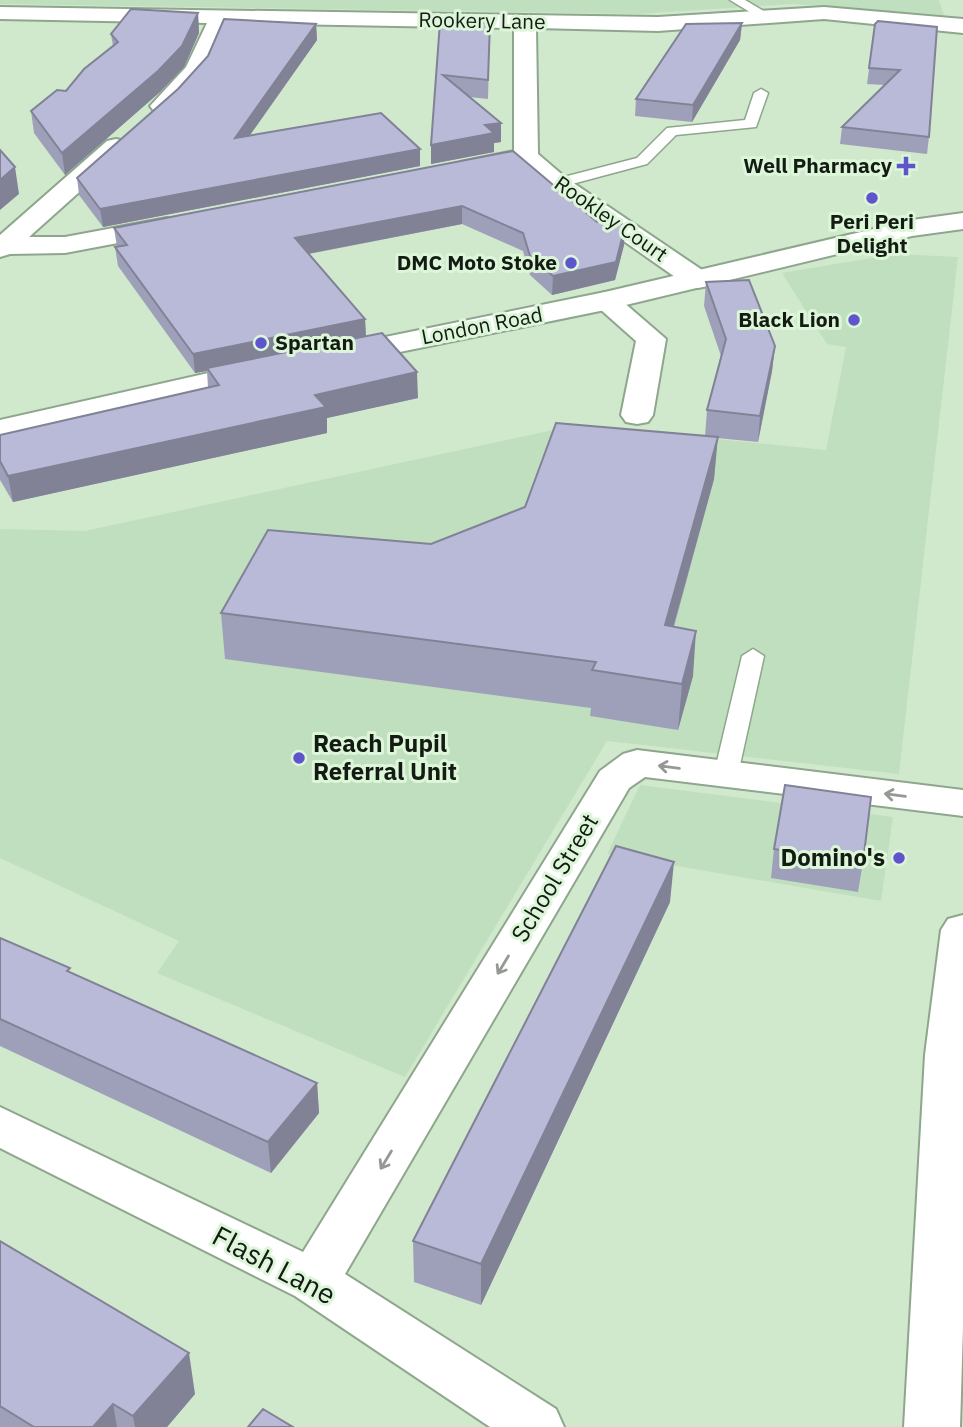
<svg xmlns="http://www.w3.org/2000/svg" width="963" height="1427" font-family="'IBM Plex Sans',sans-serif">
<rect width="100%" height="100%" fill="#d0e9cd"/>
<path fill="#c0dfbe" d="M 0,0 L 939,0 L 944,15 L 793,4 L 638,14 L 0,4 Z
M 895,254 L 958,257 L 899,774 L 607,741 L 405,1077 L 157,973 L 179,941 L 0,858 L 0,529 L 85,531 L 576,425 L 826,450 L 846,347 L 827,344 L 782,273 Z
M 640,785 L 893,817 L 881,901 L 607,854 Z"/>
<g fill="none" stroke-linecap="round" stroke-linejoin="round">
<g stroke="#8ea68c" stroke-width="3">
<path id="lane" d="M 730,0 L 745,0 L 774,17 L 763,20 Z
M 761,89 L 768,93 L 756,127 L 676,135 L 647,164 L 557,188 L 549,183 L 552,180 L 637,158 L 667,128 L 745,120 L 754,93 Z
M 753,649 L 764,656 L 738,774 L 734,779 L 718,779 L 714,774 L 742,656 Z"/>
</g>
<g stroke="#8ea68c" stroke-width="4">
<path id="street" d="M 0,7 L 658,17 L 824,7 L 963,19 L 963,33 L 824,19 L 658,31 L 536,28 L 538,154 L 566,178 L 708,274 L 712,280 L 708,286 L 698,288 L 688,286 L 548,188 L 521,165 L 470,175 L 461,172 L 457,167 L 461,162 L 514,151 L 514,28 L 228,23 C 217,48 187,119 154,111 L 150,106 L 186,67 L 207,23 L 0,19 Z
M 116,139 L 125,141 L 128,146 L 125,151 L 29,237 L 65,237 L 167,218 L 176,220 L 180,226 L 176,232 L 65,253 L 10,254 L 0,257 L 0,235 L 107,141 Z
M 605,292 L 615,295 L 666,339 L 653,415 L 648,422 L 637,424 L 626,422 L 621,415 L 636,341 L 591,301 L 595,295 Z
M 637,750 L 963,790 L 963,816 L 645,777 L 629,788 L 345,1274 L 556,1409 L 564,1427 L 490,1427 L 295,1296 L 0,1148 L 0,1107 L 303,1252 L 600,771 L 623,754 Z"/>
</g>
<g stroke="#8ea68c" stroke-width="4">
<path id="secondary" d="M 963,213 L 963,229 L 912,236 L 605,310 L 341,364 L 330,361 L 326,355 L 330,349 L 341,346 L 605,292 L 912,220 Z
M 257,362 L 268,365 L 272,371 L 268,377 L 0,438 L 0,420 Z"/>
</g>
<g stroke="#8ea68c" stroke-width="4">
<path id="highway" d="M 963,915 L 963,1327 L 960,1427 L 904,1427 L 925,1055 L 941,930 L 948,919 Z"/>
</g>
<use href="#lane" fill="#fff" fill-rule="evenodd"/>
<use href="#street" fill="#fff" fill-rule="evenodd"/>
<use href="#secondary" fill="#fff" fill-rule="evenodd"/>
<use href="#highway" fill="#fff" fill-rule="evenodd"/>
</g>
<path fill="#9ea0b9" d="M 198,13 L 199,33 L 184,67 L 160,92 L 65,175 L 34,133 L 31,111 L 66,91 L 113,46 L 111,34 Z
M 878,21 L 929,137 L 927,154 L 840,144 L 842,127 L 885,85 L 867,84 L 875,24 Z
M 440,22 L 490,23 L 488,99 L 469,97 L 501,123 L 501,142 L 494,143 L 494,152 L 431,164 Z
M 742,23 L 740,40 L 692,122 L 635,116 L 636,99 Z
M 316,24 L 317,40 L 250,135 L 420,166 L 103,227 L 79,195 L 77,178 L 178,89 Z
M 513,151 L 624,245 L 615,280 L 552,295 L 530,275 L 523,251 L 462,224 L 309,254 L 365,319 L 366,336 L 418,398 L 327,418 L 327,433 L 13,502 L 0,480 L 0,435 L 208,388 L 207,371 L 195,373 L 118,266 L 115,247 L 117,247 L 114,228 Z
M 706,282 L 775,346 L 772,371 L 758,442 L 717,438 L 714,479 L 674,627 L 693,676 L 678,730 L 590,716 L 591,708 L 225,659 L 221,613 L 431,544 L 705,436 L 707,410 L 721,356 L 704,306 Z
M 774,849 L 863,862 L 858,892 L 771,878 Z
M 670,902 L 481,1305 L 414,1282 L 413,1241 Z
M 0,938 L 71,973 L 317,1083 L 319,1113 L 271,1173 L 0,1046 Z
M 0,1241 L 195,1394 L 167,1427 L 0,1427 Z"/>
<path fill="#818296" d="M 198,13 L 199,33 L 184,67 L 160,92 L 65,175 L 62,153 Z
M 742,23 L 740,40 L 692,122 L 693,105 Z
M 316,24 L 317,40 L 236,155 L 235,138 Z
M 501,123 L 501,142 L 494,143 L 494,152 L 431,164 L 431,145 L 485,125 Z
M 420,149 L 420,166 L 103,227 L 100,209 Z
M 15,167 L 19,194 L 0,210 L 0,180 Z
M 462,206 L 462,224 L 296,256 L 295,238 Z
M 625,226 L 624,245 L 615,280 L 552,295 L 553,276 Z
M 365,319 L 366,338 L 207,368 L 207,371 L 195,373 L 193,354 Z
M 775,346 L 772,371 L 758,442 L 760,416 Z
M 417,372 L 418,398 L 327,418 L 327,433 L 13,502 L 8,476 L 315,395 Z
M 718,437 L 714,479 L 661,671 L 665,625 Z
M 696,631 L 693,676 L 678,730 L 682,684 Z
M 674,862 L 670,902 L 481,1305 L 481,1264 Z
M 317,1083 L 319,1113 L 271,1173 L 268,1142 Z
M 189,1353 L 195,1394 L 167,1427 L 135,1427 L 133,1416 Z
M 113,1404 L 117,1427 L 93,1427 Z"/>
<path fill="#b8bad7" stroke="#818296" stroke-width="2" d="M 131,9 L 198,13 L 182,46 L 158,71 L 62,153 L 31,111 L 57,90 L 66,91 L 84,69 L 118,42 L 111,34 Z
M 224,19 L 316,24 L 235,138 L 381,113 L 420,149 L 100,209 L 77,178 L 178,89 L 208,56 Z
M 878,21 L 937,27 L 929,137 L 842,127 L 900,70 L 869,68 L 875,24 Z
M 440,22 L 490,23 L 488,80 L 443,75 L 501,123 L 485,125 L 494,133 L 431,145 Z
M 742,23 L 693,105 L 636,99 L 686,24 Z
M 0,150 L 15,167 L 0,180 Z
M 513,151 L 597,222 L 613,218 L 625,226 L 616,262 L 553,276 L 530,256 L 523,233 L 462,206 L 295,238 L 365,319 L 193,354 L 115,247 L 127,245 L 114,228 Z
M 749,280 L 775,346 L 760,416 L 707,410 L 726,339 L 706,282 Z
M 382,333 L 417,372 L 315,395 L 326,407 L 8,476 L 0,461 L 0,435 L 219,385 L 207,368 Z
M 556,423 L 718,437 L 665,625 L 696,631 L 682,684 L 592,670 L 596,662 L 221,613 L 268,530 L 431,544 L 525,507 Z
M 785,785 L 871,797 L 863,862 L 774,849 Z
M 616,846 L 674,862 L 481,1264 L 413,1241 Z
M 0,938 L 70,968 L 67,971 L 317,1083 L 268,1142 L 0,1019 Z
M 0,1241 L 189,1353 L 133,1416 L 113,1404 L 93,1427 L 34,1427 L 0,1406 Z
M 263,1409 L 293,1427 L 248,1427 Z"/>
<defs><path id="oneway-shaft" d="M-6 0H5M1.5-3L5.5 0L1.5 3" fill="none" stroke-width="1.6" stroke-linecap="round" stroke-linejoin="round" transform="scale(1.75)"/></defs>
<g stroke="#959994">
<use href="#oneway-shaft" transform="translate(669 767) rotate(-173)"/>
<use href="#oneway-shaft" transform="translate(895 795) rotate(-173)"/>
<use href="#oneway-shaft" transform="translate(503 965) rotate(121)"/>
<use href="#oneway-shaft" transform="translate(386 1160) rotate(121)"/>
</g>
<g fill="#5e54cc" stroke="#ddf6da" stroke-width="2.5">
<path d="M902.5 155.5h7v7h7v7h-7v7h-7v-7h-7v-7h7z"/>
<circle cx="872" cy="198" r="7"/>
<circle cx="571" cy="263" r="7"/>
<circle cx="854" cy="320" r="7"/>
<circle cx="261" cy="343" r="7"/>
<circle cx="299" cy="758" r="7"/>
<circle cx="899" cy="858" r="7"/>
</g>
<g text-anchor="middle" stroke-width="6" stroke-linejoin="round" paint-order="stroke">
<g font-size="21" fill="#131c12" stroke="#ddf6da">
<text transform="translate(482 21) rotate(1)" y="7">Rookery Lane</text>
<text transform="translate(611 219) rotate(35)" y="7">Rookley Court</text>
<text transform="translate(482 326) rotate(-11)" y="7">London Road</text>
</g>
<g font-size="21" font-weight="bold" fill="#131c12" stroke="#ddf6da" text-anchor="end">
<text x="892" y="173">Well Pharmacy</text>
<text x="872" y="229" text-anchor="middle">Peri Peri<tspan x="872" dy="24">Delight</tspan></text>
<text x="557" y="270">DMC Moto Stoke</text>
<text x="840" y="327">Black Lion</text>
<text x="275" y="350" text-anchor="start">Spartan</text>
</g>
<g font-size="24" font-weight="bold" fill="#131c12" stroke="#ddf6da" text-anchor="start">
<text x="313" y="752">Reach Pupil<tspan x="313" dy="28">Referral Unit</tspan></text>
<text x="885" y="866" text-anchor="end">Domino's</text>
</g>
<g font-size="24" fill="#131c12" stroke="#ddf6da">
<text transform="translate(555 878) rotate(-59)" y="8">School Street</text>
</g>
<g font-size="28" fill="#131c12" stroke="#ddf6da">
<text transform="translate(274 1265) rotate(28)" y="10">Flash Lane</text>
</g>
</g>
</svg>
